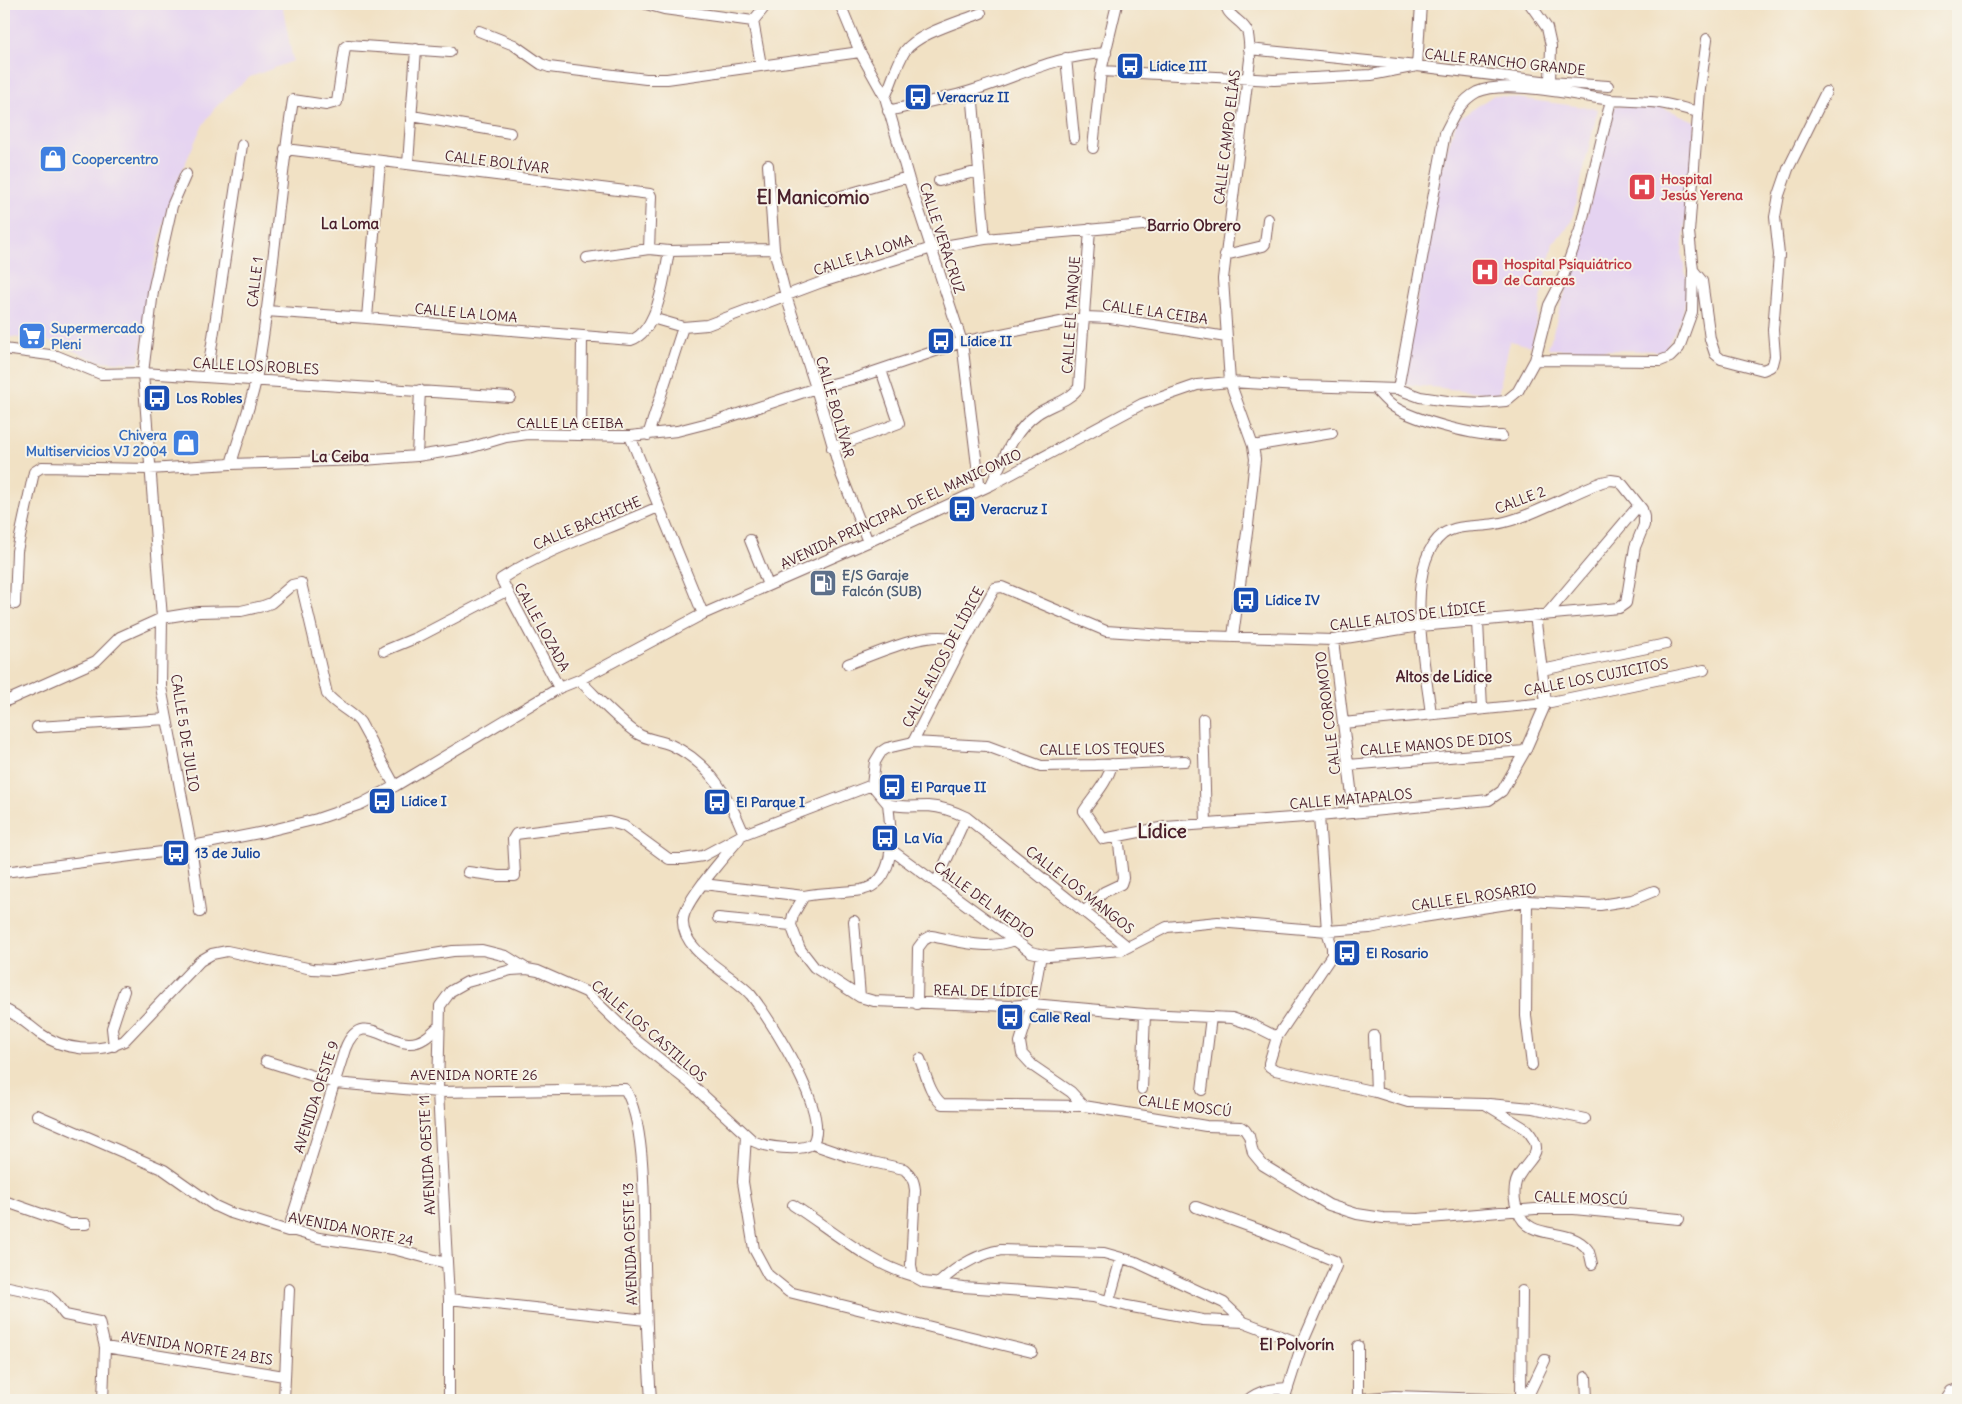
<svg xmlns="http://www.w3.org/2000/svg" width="1962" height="1404" font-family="Delius,sans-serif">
<rect width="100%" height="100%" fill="#f7f3e8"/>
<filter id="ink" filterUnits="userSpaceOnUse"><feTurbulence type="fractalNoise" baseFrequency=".02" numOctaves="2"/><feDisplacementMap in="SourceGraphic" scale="10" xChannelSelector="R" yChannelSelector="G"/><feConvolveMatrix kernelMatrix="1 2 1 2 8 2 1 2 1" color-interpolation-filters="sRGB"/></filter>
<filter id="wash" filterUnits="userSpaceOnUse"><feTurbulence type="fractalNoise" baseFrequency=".0096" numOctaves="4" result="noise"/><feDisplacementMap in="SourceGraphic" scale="20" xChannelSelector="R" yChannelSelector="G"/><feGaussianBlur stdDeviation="1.12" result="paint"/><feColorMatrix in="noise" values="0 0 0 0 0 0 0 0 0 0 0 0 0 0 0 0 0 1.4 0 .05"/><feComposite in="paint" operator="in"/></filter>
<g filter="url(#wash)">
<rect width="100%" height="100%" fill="#f1e1c4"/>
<path fill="#e5d3f1" d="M 4,4 L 282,4 L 293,61 L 250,77 L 232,91 L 213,110 L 201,128 L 177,182 L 167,209 L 154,264 L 139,363 L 98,361 L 52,342 L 4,336 Z
M 1494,95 L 1598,109 L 1571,223 L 1553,243 L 1531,346 L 1510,341 L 1498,394 L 1402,384 L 1440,170 L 1457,120 Z
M 1615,106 L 1659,106 L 1697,122 L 1682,255 L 1688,287 L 1682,318 L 1664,351 L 1548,349 L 1577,252 Z"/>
</g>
<g filter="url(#ink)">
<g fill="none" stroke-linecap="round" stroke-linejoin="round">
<g stroke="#846361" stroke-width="12">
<path id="street" d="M 646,4 L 664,9 L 753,21
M 840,4 L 860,52 L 885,97 L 909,180 L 962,342 L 980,490
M 1226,4 C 1227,17 1242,20 1247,31 C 1250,39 1249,51 1250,59 L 1223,279 L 1230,382 L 1253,446 L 1255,459 L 1248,525 L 1233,636
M 1530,4 L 1547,28 L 1551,46 L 1550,82
M 479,31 L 514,45 L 541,64 L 549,67 L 646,79 L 667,79 L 860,52
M 1249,49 L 1417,66 L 1421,4
M 1066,58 L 1074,138
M 761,65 L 753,21 L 767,4
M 1101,71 L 1274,80 L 1371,75 L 1417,66 L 1550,82 L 1608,86
M 972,91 L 985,239
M 885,97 C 892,83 896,65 905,51 C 918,33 960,22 981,13
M 888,111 C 916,104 946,99 974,90 C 1019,76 1057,55 1106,53
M 412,116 L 510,133
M 1093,148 L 1101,71 L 1117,4
M 285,149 L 650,194 L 651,196 L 649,249
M 408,164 L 416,49
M 768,165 L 774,249 L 786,296 L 816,388 L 841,474 L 868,542
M 186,174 L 172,206 L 153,291 L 143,373 L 162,618 L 161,687 L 191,846 L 200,912
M 939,181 L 979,171
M 827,200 L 908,177
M 1225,255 L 1263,246 L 1265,244 L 1268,219
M 587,258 L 649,249 L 669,251 L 774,249
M 1693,270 L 1702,281 L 1710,339 L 1715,354 L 1721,359 L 1763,370 L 1770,367 L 1773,364 L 1775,356 L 1773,330 L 1779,255 L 1775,217 L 1779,195 L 1788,169 L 1826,92
M 266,311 L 367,318 L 631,340 C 658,332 665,274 669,251
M 367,318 L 380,162
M 652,318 L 683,327 L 707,325 L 822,282 L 932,248 L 985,239 L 1143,225
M 4,349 L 57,356 L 101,374 L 143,373 L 510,397
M 1535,360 L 1660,361 L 1670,357 L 1679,348 L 1692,312 L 1693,270 L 1689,232 L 1700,89 L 1707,39
M 207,377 L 242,145
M 1375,389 C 1381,395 1387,403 1394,407 C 1417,421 1475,436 1502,436
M 1398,389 L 1445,133 C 1453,117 1460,101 1477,92 C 1505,79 1579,96 1611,100 C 1627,101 1644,101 1660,103 C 1673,105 1686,109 1698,112
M 581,435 L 582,337
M 648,435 L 683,327
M 630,436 L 703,614
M 1253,446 L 1332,433
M 832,448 L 899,423 L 881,370
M 417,456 L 420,390
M 231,464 C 239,436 250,408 256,380 C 273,289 278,193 293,100 L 326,105 L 337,102 L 345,47 L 348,45 L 450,52
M 991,485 C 1003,460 1013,431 1037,414 C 1049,405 1070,401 1079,387 L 1090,229
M 750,540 L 768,585
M 15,604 L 17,551 L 34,472 L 42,467 L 149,469 L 231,464 L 363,460 L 417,456 L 469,448 L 506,437 L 528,434 L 630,436 L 677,431 L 720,420 L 816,388 L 856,378 L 962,342 L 1085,317 L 1110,318 L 1226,337
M 1547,614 L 1639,505
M 1478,621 L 1482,709
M 1333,640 L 1354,813
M 384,651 L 418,637 L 506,591
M 848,664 C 873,655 922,632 949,638 C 954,640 959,642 963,644
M 1542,670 L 1666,644
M 579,680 C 598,698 616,719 638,734 C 648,740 660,740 671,745 C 709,762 729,797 744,834
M 559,688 L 501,579 C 549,547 606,531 658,507
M 4,702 L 96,661 L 120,637 L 162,618 L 199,612 L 241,611 L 263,606 L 271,603 L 292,585 L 301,583 L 327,694 C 336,706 350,710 360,722 L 395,786
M 1203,719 L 1206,824
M 1343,723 L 1546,703 L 1704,670
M 37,727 L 167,719
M 913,742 L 963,644 L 995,588 L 1002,587 L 1106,631 L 1165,635 L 1333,640 L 1420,626 L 1619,608 L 1626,603 L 1635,547 L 1644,525 L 1644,517 L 1642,509 L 1623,485 L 1618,481 L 1611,480 L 1602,482 C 1570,494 1528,519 1495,524 C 1480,527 1457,524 1443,534 C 1402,566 1426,669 1431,714
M 1112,764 C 1108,782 1094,796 1084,811 L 1103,839 L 1165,827 L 1319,816 L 1489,800 L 1502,791 L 1525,751 L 1546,703 L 1535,615
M 1348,765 L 1525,751
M 872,785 L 875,762 L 881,752 L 887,748 L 913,742 L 987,746 L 1041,766 L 1096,765 L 1185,761
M 872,785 L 888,804
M 888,804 C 891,830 899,883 861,890 C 842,893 823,892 804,896 L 793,915 L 791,925 L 800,949 L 814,967 L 860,997 L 874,1001 L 1010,1006 L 1032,1004 L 1145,1014 L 1232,1018 L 1253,1025 L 1277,1037 L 1332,955 L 1332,947 L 1327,931 L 1319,816
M 888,804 C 904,808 912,806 928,806 C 940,807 954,811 966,817 L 1128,947
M 739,839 C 726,855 685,900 683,919 C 680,952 733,974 751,995 C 770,1019 833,1117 812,1144
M 890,849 L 1031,952 L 1049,956 L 1122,950 L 1167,927 L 1218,922 L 1327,931 L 1370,928 L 1423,917 L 1527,901 L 1600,905 L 1632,900 L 1654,891
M 4,872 L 162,852 L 264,832 L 317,819 L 361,804 L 395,786 L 559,688 L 579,680 L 703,614 L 868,542 L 991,485 L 1142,404 L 1197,385 L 1230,382 L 1299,386 L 1398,389 L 1420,397 L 1447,401 L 1482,403 L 1506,401 L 1518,391 L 1535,360 L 1549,305 L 1561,282 L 1580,230 L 1611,100
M 468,872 L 498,876 L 515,876 L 513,839 L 516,834 L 609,822 L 624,826 L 669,859 L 683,859 L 703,856 L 744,834 L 872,785
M 936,883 L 966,817
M 703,884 L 804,896
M 1527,901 L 1526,1016 L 1532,1065
M 1084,912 L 1104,892 L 1121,884 L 1123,878 L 1118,836
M 718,918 L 791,925
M 854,921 L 860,997
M 1041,955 L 1032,1004 L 1020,1042 L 1022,1054 L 1033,1066 L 1071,1092 L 1084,1106
M 917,1004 L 918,948 L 924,940 L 931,936 C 960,941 986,951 1015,940
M 4,1009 C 18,1015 27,1024 39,1033 C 63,1050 97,1054 124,1041 L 200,961 L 212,954 L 227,951 L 312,969 L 333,970 L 453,951 L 482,950 L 506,956 L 527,969 L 538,971 L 586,992 L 637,1041 L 690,1083 L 753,1141 C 765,1147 800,1152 812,1144 L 850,1157 L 904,1169 C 911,1175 914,1180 915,1190 L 911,1265 L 913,1276 L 924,1282 L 963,1287 L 1038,1292 L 1093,1297 L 1127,1306 L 1203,1320 L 1244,1322 L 1302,1344
M 1374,1036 L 1376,1092
M 1277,1037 L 1269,1063 L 1269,1066 L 1275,1070 L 1376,1092 L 1408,1102 L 1485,1104 L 1526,1129 C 1546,1151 1532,1155 1520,1174 C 1513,1183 1513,1200 1518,1211 C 1529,1243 1570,1225 1588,1250 C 1590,1253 1591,1260 1592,1264
M 114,1046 L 112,1028 L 124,991
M 920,1059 C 926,1074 929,1093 942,1104 L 1084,1106 L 1206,1126 L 1241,1127 L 1245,1130 L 1249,1136 L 1253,1153 L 1263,1165 L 1329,1205 L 1357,1214 L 1383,1218 L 1418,1219 L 1535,1209 L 1574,1209 L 1679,1219
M 266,1061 L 335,1083 L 438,1092 L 625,1089 C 648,1128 643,1219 645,1266 C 646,1311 648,1356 651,1400
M 1142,1089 L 1145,1014
M 1202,1090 L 1211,1017
M 1489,1104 L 1533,1108 L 1585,1119
M 37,1115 L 164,1170 L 215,1206 L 228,1212 L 288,1231 L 295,1231 L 319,1238 L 393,1249 L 446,1263
M 746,1136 L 743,1182 L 754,1249 L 768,1275 L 789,1292 L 1032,1352
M 4,1201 L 70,1224 L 86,1224
M 793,1205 C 832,1230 868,1263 913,1276
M 1196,1207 L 1265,1232 L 1335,1261 L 1336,1266 L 1302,1344 L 1284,1400
M 288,1231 L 345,1049 C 360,1010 383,1041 408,1043 C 421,1044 431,1034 439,1026
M 939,1283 C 956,1267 978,1254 1001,1250 L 1104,1253 L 1136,1262 L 1224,1303 L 1244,1322
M 4,1286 L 47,1295 L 55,1302 L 65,1315 L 99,1322 L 105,1347 L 103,1400
M 449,1299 L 646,1320
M 1109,1301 L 1121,1258
M 1358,1346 L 1358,1399 L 1394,1396 L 1521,1400
M 105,1347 L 284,1376
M 1586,1377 L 1587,1400
M 1521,1399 L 1522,1291
M 284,1400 L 289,1289
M 449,1400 L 449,1299 L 438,1092 L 440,1006 L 451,991 L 467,982 L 511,970 L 527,969
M 1248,1400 C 1259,1390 1274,1389 1288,1388
M 1526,1400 L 1545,1360
M 1945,1400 L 1951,1391 L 1958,1389"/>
</g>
<use href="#street" stroke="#fff" stroke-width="10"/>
</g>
</g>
<defs>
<g id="bus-square" transform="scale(1.4375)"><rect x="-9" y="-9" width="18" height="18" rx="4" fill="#1a4fb4" stroke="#f7f3e8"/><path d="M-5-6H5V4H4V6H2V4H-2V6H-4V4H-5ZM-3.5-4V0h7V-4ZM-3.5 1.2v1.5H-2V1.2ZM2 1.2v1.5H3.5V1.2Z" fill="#fff"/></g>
<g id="shop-square" transform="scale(1.4375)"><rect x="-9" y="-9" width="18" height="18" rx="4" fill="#3f7fe0" stroke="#f7f3e8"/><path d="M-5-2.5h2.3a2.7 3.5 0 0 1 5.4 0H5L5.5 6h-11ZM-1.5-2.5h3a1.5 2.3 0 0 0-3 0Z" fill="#fff"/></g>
<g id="hospital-square" transform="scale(1.4375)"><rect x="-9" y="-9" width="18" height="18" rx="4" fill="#e0444e" stroke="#f7f3e8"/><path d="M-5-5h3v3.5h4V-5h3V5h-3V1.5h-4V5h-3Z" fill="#fff"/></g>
<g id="supermarket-square" transform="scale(1.4375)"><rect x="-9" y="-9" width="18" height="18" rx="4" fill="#3f7fe0" stroke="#f7f3e8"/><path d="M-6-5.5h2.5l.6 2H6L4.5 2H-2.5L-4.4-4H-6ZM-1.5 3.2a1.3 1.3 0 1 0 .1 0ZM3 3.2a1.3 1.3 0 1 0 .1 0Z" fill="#fff"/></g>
<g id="fuel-square" transform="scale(1.4375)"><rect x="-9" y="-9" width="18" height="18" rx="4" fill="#5c6f8a" stroke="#f7f3e8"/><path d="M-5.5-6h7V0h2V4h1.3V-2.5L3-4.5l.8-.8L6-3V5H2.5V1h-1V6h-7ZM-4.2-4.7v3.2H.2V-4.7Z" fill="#fff"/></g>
</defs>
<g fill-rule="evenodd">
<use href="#bus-square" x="1130" y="66"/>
<use href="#bus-square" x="918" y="97"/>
<use href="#shop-square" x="53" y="159"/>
<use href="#hospital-square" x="1642" y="187"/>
<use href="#hospital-square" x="1485" y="272"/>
<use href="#supermarket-square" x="32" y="336"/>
<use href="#bus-square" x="941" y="341"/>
<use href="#bus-square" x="157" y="398"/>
<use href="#shop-square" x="186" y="443"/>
<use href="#bus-square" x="962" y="509"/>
<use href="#fuel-square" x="823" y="583"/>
<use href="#bus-square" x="1246" y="600"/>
<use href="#bus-square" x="892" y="787"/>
<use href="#bus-square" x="382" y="801"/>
<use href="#bus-square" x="717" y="802"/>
<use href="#bus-square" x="885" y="838"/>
<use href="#bus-square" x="176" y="853"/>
<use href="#bus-square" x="1347" y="953"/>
<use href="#bus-square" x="1010" y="1017"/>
</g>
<g text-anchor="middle" stroke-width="4" stroke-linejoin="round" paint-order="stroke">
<g font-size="14" fill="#4a1f2b" stroke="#f7f3e8">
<text transform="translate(1505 62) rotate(6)" y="5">CALLE RANCHO GRANDE</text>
<text transform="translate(1227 137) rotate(-83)" y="5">CALLE CAMPO ELÍAS</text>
<text transform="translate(497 162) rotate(7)" y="5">CALLE BOLÍVAR</text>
<text transform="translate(942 238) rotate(72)" y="5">CALLE VERACRUZ</text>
<text transform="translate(863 255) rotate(-18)" y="5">CALLE LA LOMA</text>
<text transform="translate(255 282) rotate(-83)" y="5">CALLE 1</text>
<text transform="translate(1155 312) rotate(8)" y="5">CALLE LA CEIBA</text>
<text transform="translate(466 313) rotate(5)" y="5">CALLE LA LOMA</text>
<text transform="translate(1071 315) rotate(-86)" y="5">CALLE EL TANQUE</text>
<text transform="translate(256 366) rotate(3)" y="5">CALLE LOS ROBLES</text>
<text transform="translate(835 407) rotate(74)" y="5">CALLE BOLÍVAR</text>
<text x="570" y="428">CALLE LA CEIBA</text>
<text transform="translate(1520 500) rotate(-21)" y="5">CALLE 2</text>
<text transform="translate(901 509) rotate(-25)" y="5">AVENIDA PRINCIPAL DE EL MANICOMIO</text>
<text transform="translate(587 523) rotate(-23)" y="5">CALLE BACHICHE</text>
<text transform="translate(1408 616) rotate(-7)" y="5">CALLE ALTOS DE LÍDICE</text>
<text transform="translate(542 627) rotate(61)" y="5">CALLE LOZADA</text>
<text transform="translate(943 657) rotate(-62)" y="5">CALLE ALTOS DE LÍDICE</text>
<text transform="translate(1596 677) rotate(-11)" y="5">CALLE LOS CUJICITOS</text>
<text transform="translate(1328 713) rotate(-97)" y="5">CALLE COROMOTO</text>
<text transform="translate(185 733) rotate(81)" y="5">CALLE 5 DE JULIO</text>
<text transform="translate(1436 744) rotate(-5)" y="5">CALLE MANOS DE DIOS</text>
<text transform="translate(1102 749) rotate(-1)" y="5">CALLE LOS TEQUES</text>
<text transform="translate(1351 799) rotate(-5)" y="5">CALLE MATAPALOS</text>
<text transform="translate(1080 890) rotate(38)" y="5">CALLE LOS MANGOS</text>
<text transform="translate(1474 897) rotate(-8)" y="5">CALLE EL ROSARIO</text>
<text transform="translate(984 900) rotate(36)" y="5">CALLE DEL MEDIO</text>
<text transform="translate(986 991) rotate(1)" y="5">REAL DE LÍDICE</text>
<text transform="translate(649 1031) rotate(41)" y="5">CALLE LOS CASTILLOS</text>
<text x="474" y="1080">AVENIDA NORTE 26</text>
<text transform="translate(316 1097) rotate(-72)" y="5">AVENIDA OESTE 9</text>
<text transform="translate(1185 1106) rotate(7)" y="5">CALLE MOSCÚ</text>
<text transform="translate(427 1155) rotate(-93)" y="5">AVENIDA OESTE 11</text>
<text transform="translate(1581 1198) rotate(2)" y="5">CALLE MOSCÚ</text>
<text transform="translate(351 1229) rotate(11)" y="5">AVENIDA NORTE 24</text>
<text transform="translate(630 1244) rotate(-92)" y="5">AVENIDA OESTE 13</text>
<text transform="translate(197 1348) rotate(9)" y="5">AVENIDA NORTE 24 BIS</text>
</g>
<g font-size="14" font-weight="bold" fill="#164399" stroke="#f7f3e8" text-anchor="start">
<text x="1149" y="71">Lídice III</text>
<text x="937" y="102">Veracruz II</text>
<text x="960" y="346">Lídice II</text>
<text x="176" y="403">Los Robles</text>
<text x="981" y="514">Veracruz I</text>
<text x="1265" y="605">Lídice IV</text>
<text x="911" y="792">El Parque II</text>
<text x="401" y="806">Lídice I</text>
<text x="736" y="807">El Parque I</text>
<text x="904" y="843">La Vía</text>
<text x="195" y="858">13 de Julio</text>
<text x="1366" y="958">El Rosario</text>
<text x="1029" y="1022">Calle Real</text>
</g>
<g font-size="14" font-weight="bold" fill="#366cbe" stroke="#f7f3e8" text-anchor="start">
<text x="72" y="164">Coopercentro</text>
<text x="51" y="333">Supermercado<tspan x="51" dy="16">Pleni</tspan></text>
<text x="167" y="440" text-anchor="end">Chivera<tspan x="167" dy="16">Multiservicios VJ 2004</tspan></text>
</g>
<g font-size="14" font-weight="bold" fill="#be3a42" stroke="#f7f3e8" text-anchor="start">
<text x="1661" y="184">Hospital<tspan x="1661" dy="16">Jesús Yerena</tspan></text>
<text x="1504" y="269">Hospital Psiquiátrico<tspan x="1504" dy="16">de Caracas</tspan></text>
</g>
<g font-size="14" font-weight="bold" fill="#4e5e75" stroke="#f7f3e8" text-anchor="start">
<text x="842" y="580">E/S Garaje<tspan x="842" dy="16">Falcón (SUB)</tspan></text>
</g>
<g font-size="15" font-weight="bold" fill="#4a1f2b" stroke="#f7f3e8">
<text x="350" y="229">La Loma</text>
<text x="1194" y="231">Barrio Obrero</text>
<text x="340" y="462">La Ceiba</text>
<text x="1444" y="682">Altos de Lídice</text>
</g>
<g font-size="16" font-weight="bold" fill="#4a1f2b" stroke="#f7f3e8">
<text x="1297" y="1350">El Polvorín</text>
</g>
<g font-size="19" font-weight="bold" fill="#4a1f2b" stroke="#f7f3e8">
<text x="813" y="204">El Manicomio</text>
<text x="1162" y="838">Lídice</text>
</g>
</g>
<rect width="1962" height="1404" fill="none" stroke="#f7f3e8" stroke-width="20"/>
</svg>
